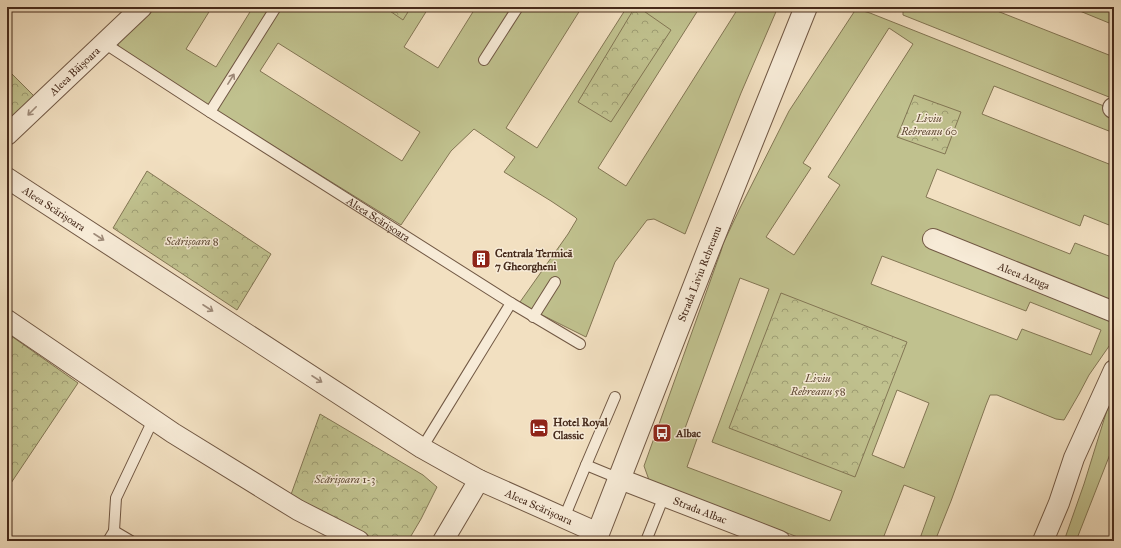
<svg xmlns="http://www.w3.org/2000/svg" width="1121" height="548" font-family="'IM FELL Great Primer',serif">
<defs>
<pattern id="forest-crowns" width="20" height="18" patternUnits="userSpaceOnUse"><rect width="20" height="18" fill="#c0c18e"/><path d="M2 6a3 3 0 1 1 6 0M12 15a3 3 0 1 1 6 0" fill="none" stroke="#9e9d73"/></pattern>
</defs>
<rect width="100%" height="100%" fill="#f2e0c1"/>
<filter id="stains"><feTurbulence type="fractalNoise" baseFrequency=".005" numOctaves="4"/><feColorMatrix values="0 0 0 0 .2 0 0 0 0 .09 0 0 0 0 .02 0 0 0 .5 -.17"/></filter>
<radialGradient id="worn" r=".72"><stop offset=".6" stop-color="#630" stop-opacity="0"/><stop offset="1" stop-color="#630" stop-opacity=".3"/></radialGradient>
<path fill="#c0c18e" stroke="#837654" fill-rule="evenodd" d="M 154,7 L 212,7 L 186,49 L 216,67 L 253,7 L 384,7 L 403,19 L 411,7 L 429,7 L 404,47 L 438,68 L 476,7 L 582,7 L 506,128 L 537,148 L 627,7 L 700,7 L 598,168 L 626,186 L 739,7 L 778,7 L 741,93 L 685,234 L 654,219 L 647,220 L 615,262 L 586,337 L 536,312 L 520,302 L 568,234 L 577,219 L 575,217 L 551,201 L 504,172 L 515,157 L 474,129 L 451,151 L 401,225 L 191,95 L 120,48 L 116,41 ZM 278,43 L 420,132 L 402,161 L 260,71 Z
M 903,7 L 987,7 L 1114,57 L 1114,99 L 903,15 Z
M 1070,7 L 1114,7 L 1114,25 Z
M 856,9 L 870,13 L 1114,110 L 1114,133 L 994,86 L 982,114 L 1114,166 L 1114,227 L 1084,215 L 1080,226 L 937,169 L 926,197 L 1070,254 L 1075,243 L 1114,258 L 1114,339 L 1089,375 L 1079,394 L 1064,420 L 1056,419 L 997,395 L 990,395 L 986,405 L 951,501 L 935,541 L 919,541 L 935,497 L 904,485 L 882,541 L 808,541 L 649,480 L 644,466 L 721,251 L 723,244 L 739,210 L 789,111 ZM 889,28 L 913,44 L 828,177 L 840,185 L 794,255 L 766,237 L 811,168 L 803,163 ZM 882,256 L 1026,311 L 1030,302 L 1101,330 L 1091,355 L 1022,329 L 1017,340 L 871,284 ZM 740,278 L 769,289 L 712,442 L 842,491 L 830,521 L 687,467 L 698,436 L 684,431 ZM 897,390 L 929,403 L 904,468 L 872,455 Z
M 1114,395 L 1114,444 L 1076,541 L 1064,541 L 1084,484 L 1107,410 Z"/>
<path fill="url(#forest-crowns)" stroke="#837654" d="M 384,7 L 411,7 L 403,20 Z
M 635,7 L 638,7 L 671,30 L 611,122 L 578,102 Z
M 7,69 L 36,98 L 7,123 Z
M 914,95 L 961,112 L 945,154 L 897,137 Z
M 147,171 L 271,254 L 237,310 L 113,228 Z
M 781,293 L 907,342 L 855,477 L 729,428 Z
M 7,333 L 78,383 L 7,489 Z
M 320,414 L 423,475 L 437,487 L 421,519 L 408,541 L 371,541 L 289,500 Z"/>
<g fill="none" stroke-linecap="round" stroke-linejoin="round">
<g stroke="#715844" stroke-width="12">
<g id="service">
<path id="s1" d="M 104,43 L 210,112 L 511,303 L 422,448"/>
<path d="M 484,60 L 518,7"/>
<path d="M 210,112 L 276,7"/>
<path d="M 511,303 L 580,344"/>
<path d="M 533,317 L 555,282"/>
<path d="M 586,465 L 615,397"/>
<path d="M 564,518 L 586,465 L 620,479"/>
<path d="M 114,531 L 131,541"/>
<path d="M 108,541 L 114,531 L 116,498 L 153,420"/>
<path d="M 646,541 L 664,496"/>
</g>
</g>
<g stroke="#715844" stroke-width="22">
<g id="minor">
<path d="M 1113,108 L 1114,108"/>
<path id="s2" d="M 7,135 L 142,7"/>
<path id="s3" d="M 7,178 L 422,448 L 479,480 L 598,533"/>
<path id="s4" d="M 933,239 L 1114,312"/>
<path d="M 7,320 L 173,433 L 298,510 L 359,541"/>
<path id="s5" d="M 620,479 L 780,541"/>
<path d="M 443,541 L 479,480"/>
<path d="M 1043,541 L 1059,503 L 1074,458 L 1114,370"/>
</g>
</g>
<g stroke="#715844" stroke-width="24">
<g id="tertiary">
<path id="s6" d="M 595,541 L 710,246 L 806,7"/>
</g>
</g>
<use href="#service" stroke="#f7ebd7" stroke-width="10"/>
<use href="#minor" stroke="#f7ebd7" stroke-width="20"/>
<use href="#tertiary" stroke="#f7ebd7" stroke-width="22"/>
</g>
<defs><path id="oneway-shaft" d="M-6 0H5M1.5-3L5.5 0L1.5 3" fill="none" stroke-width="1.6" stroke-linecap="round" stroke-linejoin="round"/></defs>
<g stroke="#9e8a79">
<use href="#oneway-shaft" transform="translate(231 79) rotate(-58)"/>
<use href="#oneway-shaft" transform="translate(32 111) rotate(135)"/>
<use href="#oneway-shaft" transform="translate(99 237) rotate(33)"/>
<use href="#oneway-shaft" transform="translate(208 308) rotate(33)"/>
<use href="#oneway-shaft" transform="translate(317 379) rotate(33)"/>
</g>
<defs>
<g id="building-square" transform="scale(1)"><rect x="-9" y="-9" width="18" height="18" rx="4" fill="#8f2418" stroke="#f7ebd7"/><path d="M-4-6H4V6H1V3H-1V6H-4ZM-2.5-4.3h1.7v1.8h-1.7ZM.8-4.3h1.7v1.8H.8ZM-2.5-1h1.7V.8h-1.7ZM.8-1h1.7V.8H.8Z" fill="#fff"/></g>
<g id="hotel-square" transform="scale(1)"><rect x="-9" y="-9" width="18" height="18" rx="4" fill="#8f2418" stroke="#f7ebd7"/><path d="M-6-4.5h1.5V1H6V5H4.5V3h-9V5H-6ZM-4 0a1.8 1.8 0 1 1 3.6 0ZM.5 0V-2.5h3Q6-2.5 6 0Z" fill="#fff"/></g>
<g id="bus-square" transform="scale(1)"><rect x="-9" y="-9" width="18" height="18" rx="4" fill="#8f2418" stroke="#f7ebd7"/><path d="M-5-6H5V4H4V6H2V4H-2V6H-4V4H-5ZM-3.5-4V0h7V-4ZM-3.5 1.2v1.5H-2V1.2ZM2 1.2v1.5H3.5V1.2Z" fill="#fff"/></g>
</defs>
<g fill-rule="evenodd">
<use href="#building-square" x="481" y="259"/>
<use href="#hotel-square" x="539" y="428"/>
<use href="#bus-square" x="662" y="433"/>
</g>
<g text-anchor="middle" stroke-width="3" stroke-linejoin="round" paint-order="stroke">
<g font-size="11" fill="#462a1b" stroke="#f7ebd7">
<text dy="4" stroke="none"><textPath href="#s2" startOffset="93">Aleea Băișoara</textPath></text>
<text dy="4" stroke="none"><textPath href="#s3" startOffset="56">Aleea Scărișoara</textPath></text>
<text dy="4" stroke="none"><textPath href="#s1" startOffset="326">Aleea Scărișoara</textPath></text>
<text dy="4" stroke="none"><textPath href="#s6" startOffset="287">Strada Liviu Rebreanu</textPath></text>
<text dy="4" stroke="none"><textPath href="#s4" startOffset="98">Aleea Azuga</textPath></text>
<text dy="4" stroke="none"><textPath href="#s3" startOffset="626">Aleea Scărișoara</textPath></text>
<text dy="4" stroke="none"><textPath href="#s5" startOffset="86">Strada Albac</textPath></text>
</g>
<g font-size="11" font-style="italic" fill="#5e4832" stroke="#f7ebd7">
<text x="929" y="122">Liviu<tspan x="929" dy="13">Rebreanu 60</tspan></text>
<text x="192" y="245">Scărișoara 8</text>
<text x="818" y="382">Liviu<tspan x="818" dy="13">Rebreanu 58</tspan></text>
<text x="345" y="483">Scărișoara 1-3</text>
</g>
<g font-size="11" font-weight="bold" fill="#462a1b" stroke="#f7ebd7" text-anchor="start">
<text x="495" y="257">Centrala Termică<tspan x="495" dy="13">7 Gheorgheni</tspan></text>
<text x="553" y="426">Hotel Royal<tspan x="553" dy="13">Classic</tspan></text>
<text x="676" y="437">Albac</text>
</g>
</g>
<rect width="1121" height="548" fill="none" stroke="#f2e0c1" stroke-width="24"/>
<rect x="8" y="8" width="1105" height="532" fill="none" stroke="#462a1b" stroke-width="2"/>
<rect x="12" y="12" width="1097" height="524" fill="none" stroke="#462a1b"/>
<rect width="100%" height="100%" filter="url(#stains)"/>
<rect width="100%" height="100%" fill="url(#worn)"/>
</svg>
